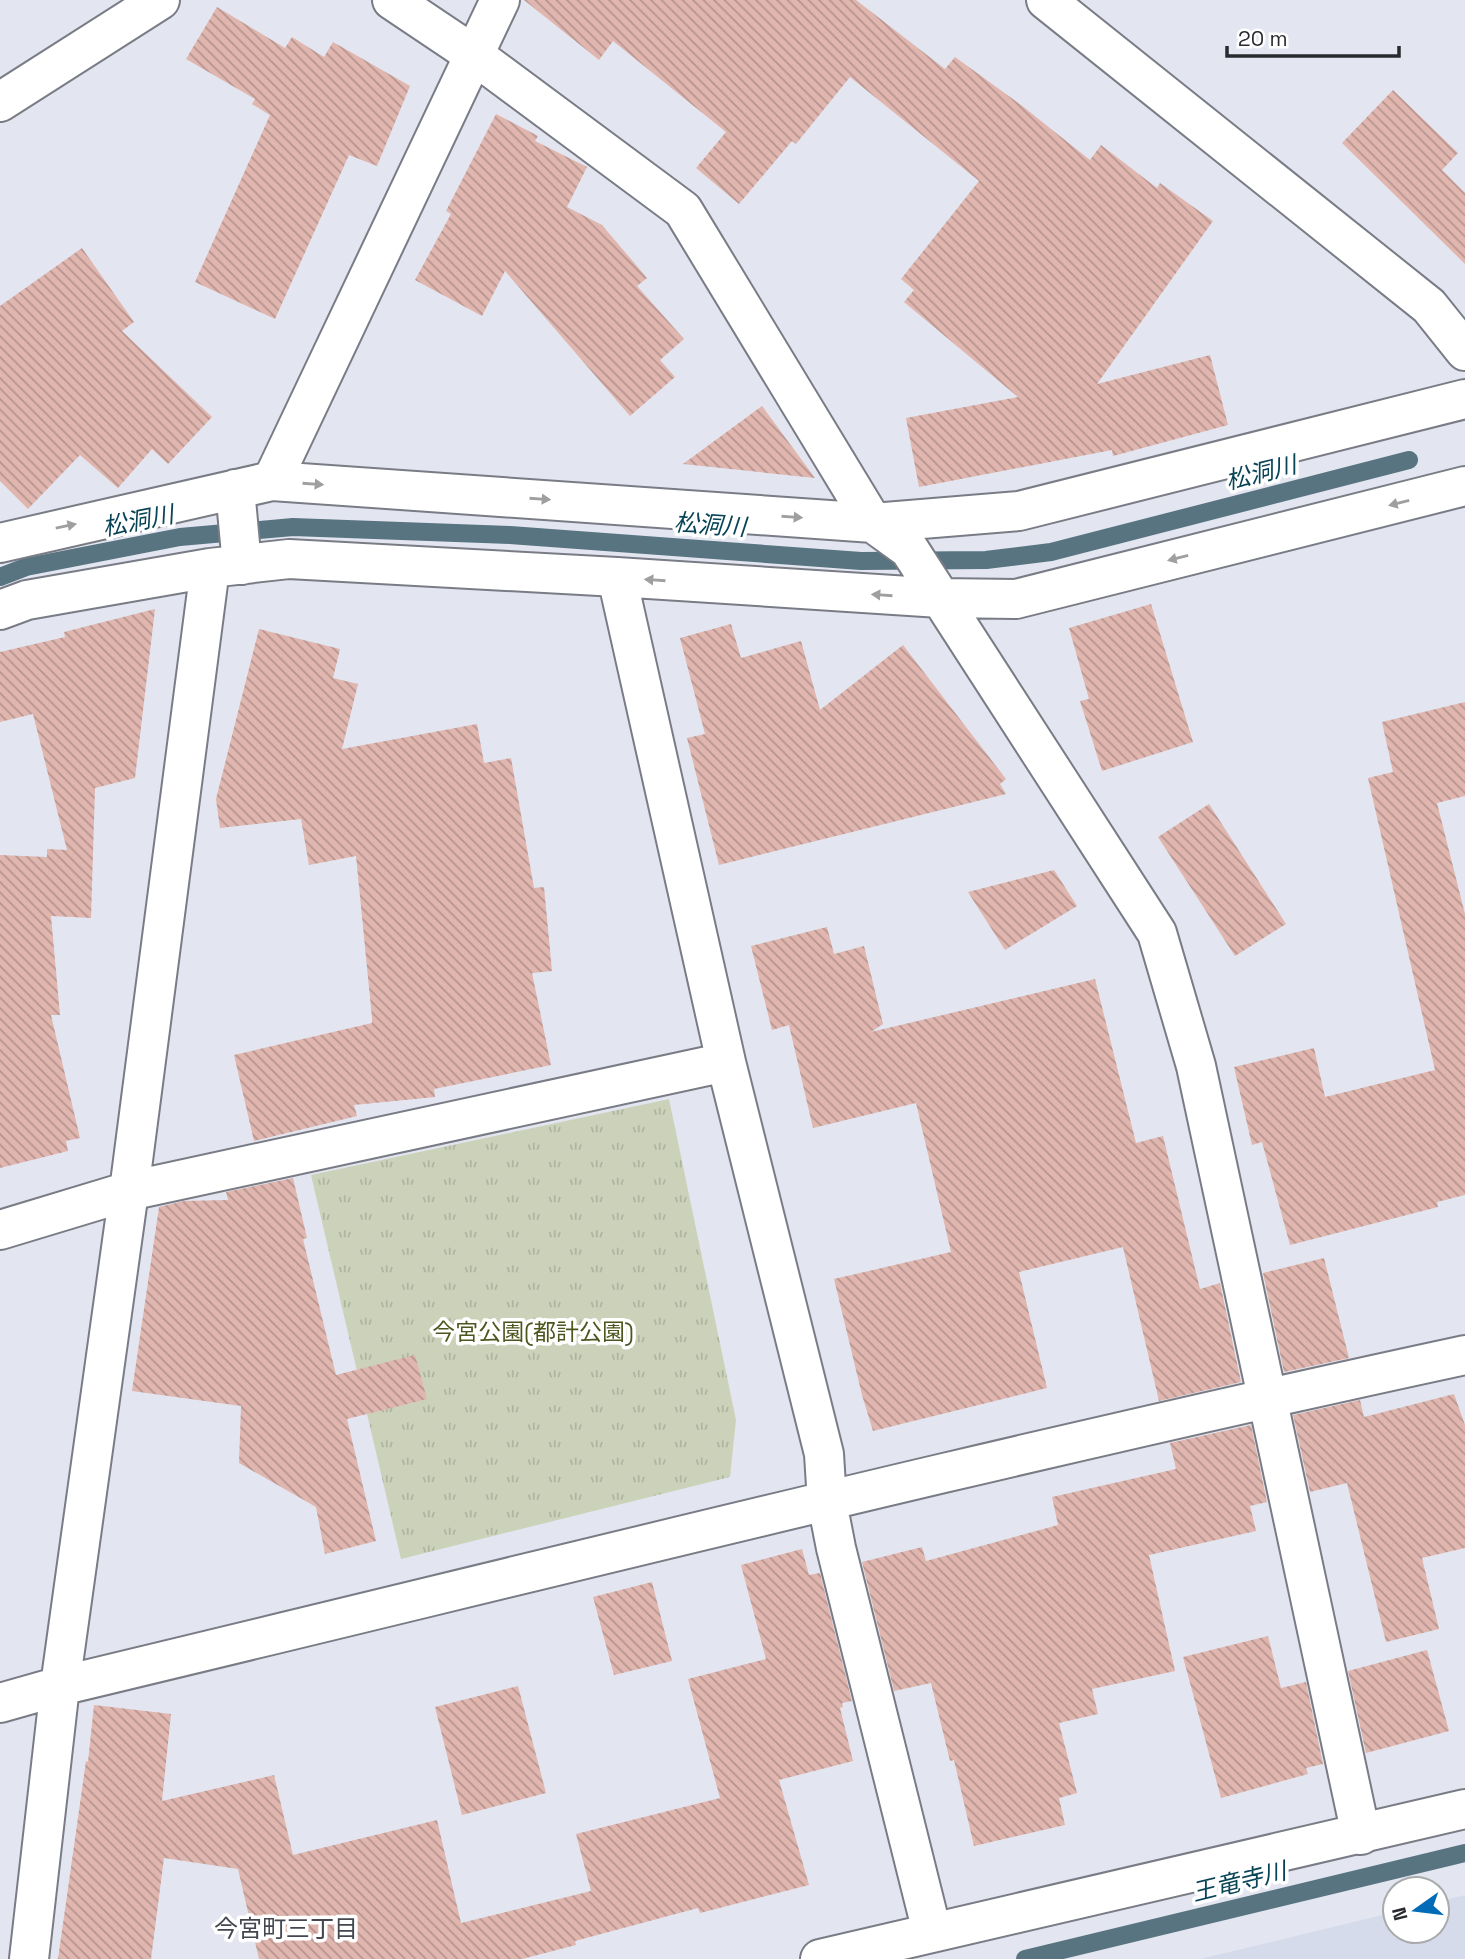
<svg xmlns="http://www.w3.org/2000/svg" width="1465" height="1959" font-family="'Space Grotesk','Noto Sans JP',sans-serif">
<defs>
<pattern id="park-tufts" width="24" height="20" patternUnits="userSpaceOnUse" patternTransform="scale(1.75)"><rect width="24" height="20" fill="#ccd2b9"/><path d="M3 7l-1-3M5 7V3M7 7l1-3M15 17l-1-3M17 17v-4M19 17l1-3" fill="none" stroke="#afb49f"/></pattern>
<pattern id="building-back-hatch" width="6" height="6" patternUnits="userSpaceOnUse" patternTransform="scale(1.75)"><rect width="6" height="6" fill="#e0b6af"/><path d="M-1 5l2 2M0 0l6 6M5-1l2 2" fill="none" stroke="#b6948f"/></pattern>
</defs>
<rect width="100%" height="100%" fill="#e3e6f0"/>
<path fill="#d5dbeb" d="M 1465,1895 L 1465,1959 L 1200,1959 L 1395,1912 L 1395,1931 L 1437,1931 L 1437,1902 Z"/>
<path fill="url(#park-tufts)" d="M 669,1099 L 736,1420 L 730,1477 L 401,1559 L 311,1175 Z"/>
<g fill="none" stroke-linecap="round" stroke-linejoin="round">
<path stroke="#587480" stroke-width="18" d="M 0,577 L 26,567 L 180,537 L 293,527 L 510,535 L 861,561 L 986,560 L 1051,552 L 1409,460
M 1025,1959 L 1465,1853"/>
</g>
<path fill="url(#building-back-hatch)" d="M 524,0 L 856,0 L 945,69 L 955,57 L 1021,105 L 1090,160 L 1101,145 L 1157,188 L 1160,183 L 1213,221 L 1097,384 L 1210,355 L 1228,425 L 1113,456 L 1112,450 L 919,487 L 906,418 L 1018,397 L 904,302 L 914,290 L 901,279 L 979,181 L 850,77 L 796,144 L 792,141 L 739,204 L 696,168 L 726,132 L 613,41 L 599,60 Z
M 217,7 L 285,48 L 292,37 L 324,57 L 333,42 L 410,86 L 377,166 L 349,155 L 275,319 L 195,282 L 270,115 L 252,104 L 255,99 L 186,59 Z
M 1393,90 L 1458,153 L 1442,170 L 1465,193 L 1465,264 L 1342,143 Z
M 496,114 L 538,136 L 535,141 L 587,167 L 567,207 L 602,225 L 647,278 L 637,286 L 684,339 L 660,360 L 675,377 L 630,416 L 505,271 L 482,316 L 415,280 L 451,214 L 446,211 Z
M 82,248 L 134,322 L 122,331 L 212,417 L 168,464 L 152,449 L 118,488 L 80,455 L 28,509 L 0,481 L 0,306 Z
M 762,406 L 815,478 L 683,464 Z
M 1151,604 L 1193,742 L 1102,771 L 1080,701 L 1089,699 L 1069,628 Z
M 155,609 L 135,778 L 95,788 L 91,918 L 51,916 L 60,1015 L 51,1015 L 80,1138 L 66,1141 L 68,1151 L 0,1168 L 0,855 L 47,857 L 47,849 L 67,850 L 33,714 L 0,722 L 0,652 L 65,637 L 64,632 Z
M 731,624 L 741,658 L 801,641 L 820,710 L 903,645 L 1006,779 L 1000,784 L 1006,794 L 719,865 L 687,738 L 705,734 L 680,638 Z
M 259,629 L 340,649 L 333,678 L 358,684 L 342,749 L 477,724 L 484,763 L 511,758 L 534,888 L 544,887 L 552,971 L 532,973 L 551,1065 L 434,1089 L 435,1097 L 354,1105 L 357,1116 L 254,1141 L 234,1055 L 372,1023 L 372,1018 L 356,856 L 309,865 L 301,819 L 220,828 L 216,799 Z
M 1465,702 L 1465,796 L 1437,803 L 1465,914 L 1465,1195 L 1437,1202 L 1438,1207 L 1290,1245 L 1262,1142 L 1252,1145 L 1234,1067 L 1314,1048 L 1325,1097 L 1435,1070 L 1368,778 L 1393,772 L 1382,722 Z
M 1209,804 L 1286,924 L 1235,956 L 1158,837 Z
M 1054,870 L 1077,906 L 1005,950 L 968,892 Z
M 827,927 L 834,954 L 864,946 L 883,1024 L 871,1032 L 1095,979 L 1136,1143 L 1163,1136 L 1200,1289 L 1220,1283 L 1241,1382 L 1159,1401 L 1123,1247 L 1019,1272 L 1047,1388 L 873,1431 L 862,1395 L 834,1279 L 951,1252 L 916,1103 L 813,1128 L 789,1025 L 772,1030 L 751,946 Z
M 293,1178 L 307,1238 L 303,1239 L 336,1375 L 415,1355 L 427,1399 L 347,1419 L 376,1541 L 325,1554 L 316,1507 L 239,1463 L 241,1406 L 132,1391 L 159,1207 L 184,1201 L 228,1200 L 226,1192 Z
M 1324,1258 L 1349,1358 L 1284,1372 L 1263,1273 Z
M 1454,1394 L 1465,1425 L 1465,1548 L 1422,1558 L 1439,1629 L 1386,1642 L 1347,1483 L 1310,1492 L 1293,1415 L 1360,1400 L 1364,1417 Z
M 1251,1425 L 1267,1502 L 1250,1506 L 1256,1531 L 1149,1555 L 1175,1671 L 1092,1689 L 1098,1714 L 1059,1723 L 1077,1793 L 1059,1798 L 1065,1825 L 974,1846 L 954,1760 L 950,1761 L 931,1683 L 894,1691 L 862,1562 L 922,1547 L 926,1561 L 1058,1525 L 1052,1497 L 1176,1469 L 1170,1443 Z
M 802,1549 L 809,1575 L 820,1573 L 852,1701 L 842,1703 L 843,1707 L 840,1708 L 853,1761 L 779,1780 L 809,1885 L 700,1913 L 698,1908 L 575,1941 L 576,1945 L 522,1959 L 259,1959 L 238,1869 L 164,1858 L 151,1959 L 58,1959 L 86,1761 L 88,1762 L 94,1705 L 171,1714 L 162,1801 L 274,1775 L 293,1855 L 437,1820 L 461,1923 L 591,1891 L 576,1834 L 720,1798 L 688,1679 L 766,1659 L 741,1565 Z
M 652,1582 L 672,1661 L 614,1675 L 593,1597 Z
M 1268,1636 L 1281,1688 L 1306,1682 L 1323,1764 L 1306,1768 L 1308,1774 L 1221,1798 L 1183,1657 Z
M 1427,1650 L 1449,1731 L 1366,1753 L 1348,1671 Z
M 518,1686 L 546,1793 L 462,1815 L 435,1707 Z"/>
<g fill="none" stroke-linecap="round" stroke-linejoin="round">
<g stroke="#797c85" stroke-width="42">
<path id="minor" d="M 392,0 L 474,55 L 683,210 L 873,523 L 909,549 L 1157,933 L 1196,1066 L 1361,1835
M 0,102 L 160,0
M 272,481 L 500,0
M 235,489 L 242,565
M 0,543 L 272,481 L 873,523 L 1019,511 L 1465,399
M 617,577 L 726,1062 L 824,1454 L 827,1502 L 836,1548 L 932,1932
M 0,610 L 27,600 L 210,568 L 289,559 L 617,577 L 940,598 L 1016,599 L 1465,486
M 0,1230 L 129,1191 L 726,1062
M 0,1703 L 60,1686 C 528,1574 995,1456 1465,1355
M 29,1959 L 60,1686 L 129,1191 L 210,568"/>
</g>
<g stroke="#797c85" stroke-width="42">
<path id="tertiary" d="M 1046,0 L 1429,306 L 1465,351
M 820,1959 L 1465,1809"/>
</g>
<use href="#minor" stroke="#fff" stroke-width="38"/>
<use href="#tertiary" stroke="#fff" stroke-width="38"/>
</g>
<defs><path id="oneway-solid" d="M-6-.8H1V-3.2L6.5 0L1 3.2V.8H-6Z" transform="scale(1.75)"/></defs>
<g fill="#9f9fa0">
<use href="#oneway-solid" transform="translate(313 484) rotate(4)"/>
<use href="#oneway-solid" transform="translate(540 499) rotate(4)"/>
<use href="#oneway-solid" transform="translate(1399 503) rotate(166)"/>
<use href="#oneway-solid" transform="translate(792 517) rotate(4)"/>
<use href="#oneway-solid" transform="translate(66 526) rotate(-12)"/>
<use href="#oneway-solid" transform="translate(1178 558) rotate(166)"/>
<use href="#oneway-solid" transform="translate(655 580) rotate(-176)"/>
<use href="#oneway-solid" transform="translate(882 595) rotate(-176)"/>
</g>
<g text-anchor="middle" stroke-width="7" stroke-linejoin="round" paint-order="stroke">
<g font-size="23" fill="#4c561e" stroke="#fff">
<text x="533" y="1340">今宮公園(都計公園)</text>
</g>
<g font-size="24" font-style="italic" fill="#084456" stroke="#fff">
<text transform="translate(1261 473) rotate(-14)" y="8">松洞川</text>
<text transform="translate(138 521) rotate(-11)" y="8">松洞川</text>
<text transform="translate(710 525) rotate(4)" y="8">松洞川</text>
<text transform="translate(1239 1882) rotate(-14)" y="8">王竜寺川</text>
</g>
<g font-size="24" fill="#44474f" stroke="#fff">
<text x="286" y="1937">今宮町三丁目</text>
</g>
</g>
<g transform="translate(1416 1910) rotate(256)"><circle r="33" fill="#ffffff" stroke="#a9aaab" stroke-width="2"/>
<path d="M0-5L12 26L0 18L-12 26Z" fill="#006bb6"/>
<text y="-10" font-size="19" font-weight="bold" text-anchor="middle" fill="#292a2d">N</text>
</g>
<path d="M1227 46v10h172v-10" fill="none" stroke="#292a2d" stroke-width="3.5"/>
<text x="1238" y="46" font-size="21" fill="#292a2d" stroke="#ffffff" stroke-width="5" paint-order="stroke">20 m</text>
</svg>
